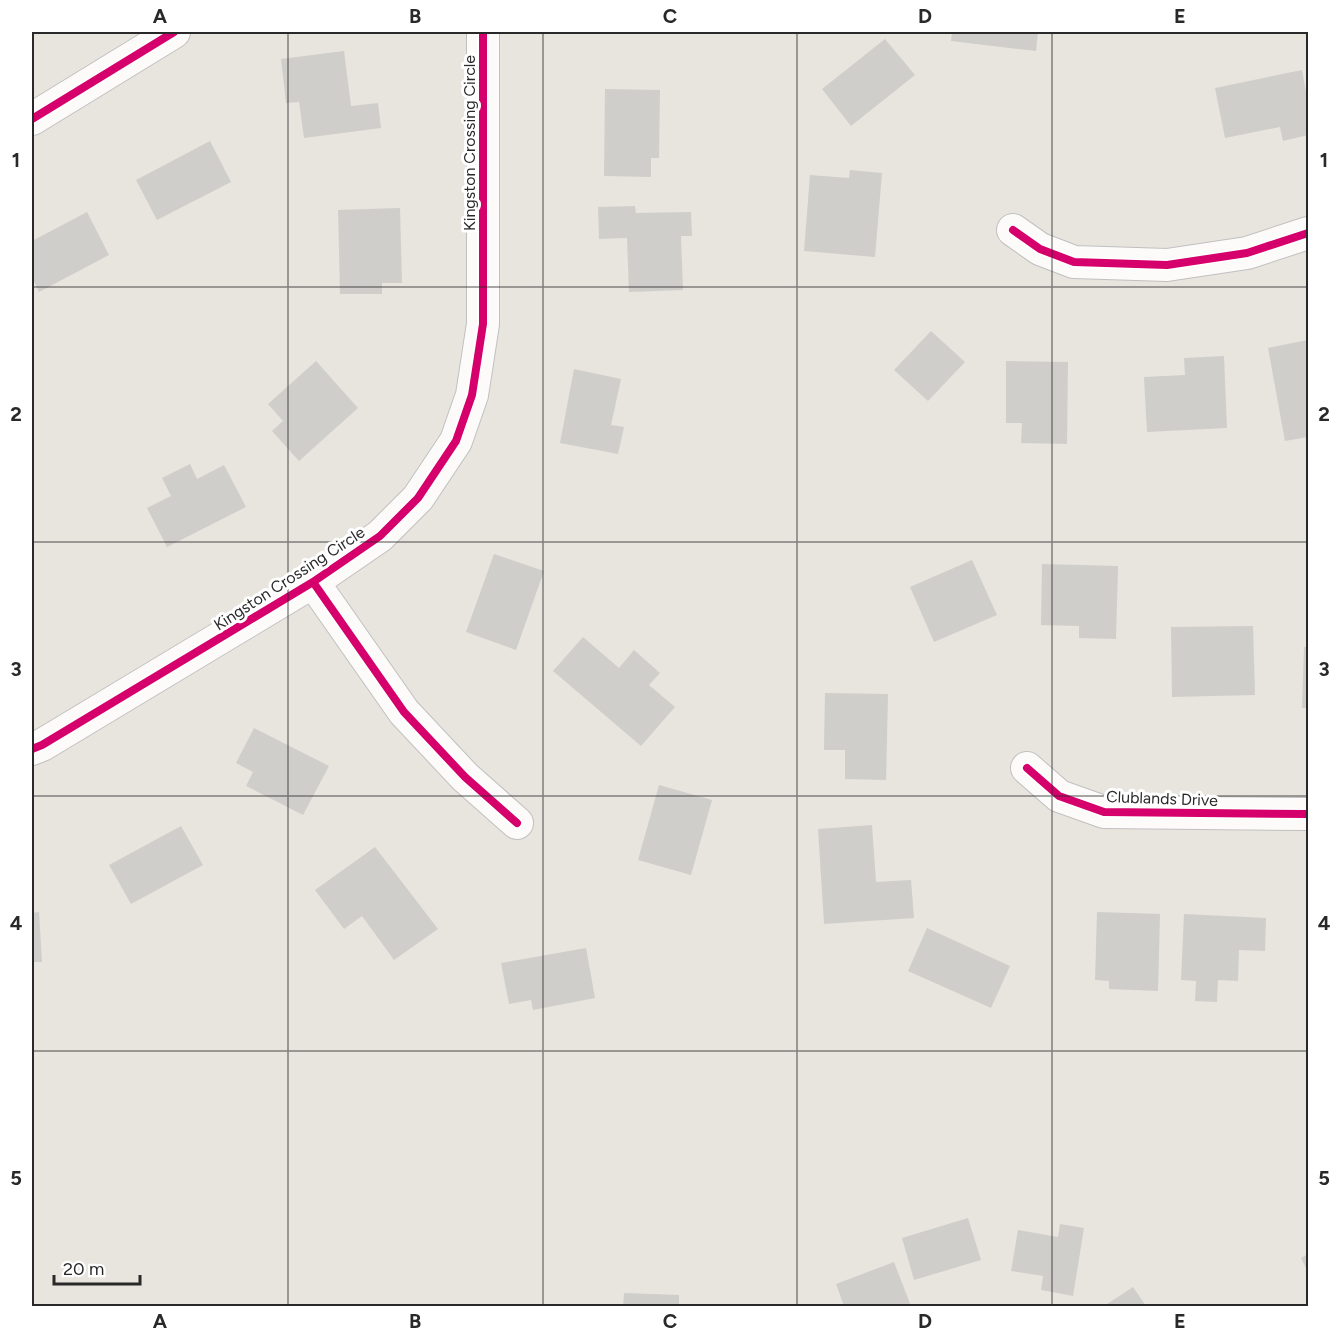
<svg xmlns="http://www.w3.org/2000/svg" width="1340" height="1338" font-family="Figtree,sans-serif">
<rect width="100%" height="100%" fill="#e8e4de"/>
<path fill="#d0ceca" d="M 952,32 L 1038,32 L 1036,51 L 951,41 Z
M 885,39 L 915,75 L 851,126 L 822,89 Z
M 344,51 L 351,106 L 378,103 L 381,128 L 304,138 L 299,102 L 286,103 L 281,59 Z
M 1302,70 L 1308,103 L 1308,135 L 1283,141 L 1280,127 L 1225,138 L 1215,88 Z
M 605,89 L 660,90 L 659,158 L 651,158 L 651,177 L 604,176 Z
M 210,141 L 231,182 L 157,220 L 136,180 Z
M 850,170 L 882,173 L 875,257 L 804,251 L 810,175 L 849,178 Z
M 635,206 L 636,213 L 691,212 L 692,236 L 681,236 L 683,290 L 629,292 L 627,238 L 599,239 L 598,207 Z
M 400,208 L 402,283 L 382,283 L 382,294 L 340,294 L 338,210 Z
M 87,212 L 109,255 L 39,292 L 32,277 L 32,241 Z
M 931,331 L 965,362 L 928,401 L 894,370 Z
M 1308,340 L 1308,437 L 1285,441 L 1268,348 Z
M 1224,356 L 1227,428 L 1147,432 L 1144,377 L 1185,375 L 1184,358 Z
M 316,361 L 358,408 L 299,461 L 272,431 L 283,421 L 268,404 Z
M 1006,361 L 1068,362 L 1067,444 L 1021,443 L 1022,423 L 1006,423 Z
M 574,369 L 621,379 L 611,425 L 624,427 L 618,454 L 560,443 Z
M 190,464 L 197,479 L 224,465 L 246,507 L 167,547 L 147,508 L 171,496 L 162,478 Z
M 494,554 L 544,571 L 516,650 L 466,632 Z
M 972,560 L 997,615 L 934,642 L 910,587 Z
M 1042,564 L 1118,566 L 1116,639 L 1079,638 L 1079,626 L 1041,625 Z
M 1253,626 L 1255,695 L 1172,697 L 1171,627 Z
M 583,637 L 619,668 L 634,650 L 660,673 L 649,685 L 675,707 L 641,746 L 553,671 Z
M 1304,647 L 1308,647 L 1308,708 L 1302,708 Z
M 825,693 L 888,694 L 886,780 L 845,779 L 845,750 L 824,750 Z
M 254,728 L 329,766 L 303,815 L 246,786 L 253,772 L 236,763 Z
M 659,785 L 712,800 L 691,875 L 638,860 Z
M 872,825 L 876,882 L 911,880 L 914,918 L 824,924 L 818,829 Z
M 181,826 L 203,865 L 131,904 L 109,865 Z
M 375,847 L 438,929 L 394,960 L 362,916 L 344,929 L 315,890 Z
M 39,912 L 42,962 L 32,962 L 32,913 Z
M 1097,912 L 1160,914 L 1158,991 L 1109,989 L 1109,981 L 1095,980 Z
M 1184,914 L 1266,918 L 1265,951 L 1239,950 L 1238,981 L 1218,980 L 1217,1002 L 1195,1001 L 1196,981 L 1181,980 Z
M 927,928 L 1010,966 L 991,1008 L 908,971 Z
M 586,948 L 595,998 L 533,1010 L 531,1000 L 509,1004 L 501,963 Z
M 968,1218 L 981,1260 L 914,1280 L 902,1238 Z
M 1060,1224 L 1084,1228 L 1073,1296 L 1041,1290 L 1043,1276 L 1011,1271 L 1018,1230 L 1058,1237 Z
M 1308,1254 L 1308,1272 L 1301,1258 Z
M 894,1262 L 911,1306 L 844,1306 L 836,1284 Z
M 1133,1287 L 1146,1306 L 1104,1306 Z
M 624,1293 L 679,1295 L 679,1306 L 623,1306 Z"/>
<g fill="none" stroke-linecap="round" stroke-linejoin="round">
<g stroke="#c1c0c0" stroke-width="34">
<path id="street" d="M 32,119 L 174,32
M 1013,230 L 1040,249 L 1074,262 L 1167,265 L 1247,253 L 1308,233
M 313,582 L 404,712 L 465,777 L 517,823
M 32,749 L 42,745 L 313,582 L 380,536 L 418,498 L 456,441 L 472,395 L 483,324 L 483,32
M 1027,768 L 1059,796 L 1104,812 L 1308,814"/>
</g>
<use href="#street" stroke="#fcfbfa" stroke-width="32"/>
<g stroke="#fff" stroke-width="11">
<path id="cycleway" d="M 32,119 L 174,32
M 1013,230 L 1040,249 L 1074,262 L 1167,265 L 1247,253 L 1308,233
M 313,582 L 404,712 L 465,777 L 517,823
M 32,749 L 42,745 L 313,582 L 380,536 L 418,498 L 456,441 L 472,395 L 483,324 L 483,32
M 1027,768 L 1059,796 L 1104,812 L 1308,814"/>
</g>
<use href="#cycleway" stroke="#d6006c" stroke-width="8"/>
</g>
<path fill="none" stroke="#292929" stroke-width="1.5" stroke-opacity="0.55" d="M 288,32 L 288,1306M 543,32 L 543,1306M 797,32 L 797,1306M 1052,32 L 1052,1306M 32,287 L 1308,287M 32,542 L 1308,542M 32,796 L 1308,796M 32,1051 L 1308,1051"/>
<g text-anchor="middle" stroke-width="6" stroke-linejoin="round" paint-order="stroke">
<g font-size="16" fill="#292929" stroke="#fff">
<text transform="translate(469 143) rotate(-90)" y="6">Kingston Crossing Circle</text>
<text transform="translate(289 578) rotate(-33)" y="6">Kingston Crossing Circle</text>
<text transform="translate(1162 798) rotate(2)" y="6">Clublands Drive</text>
</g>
</g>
<rect width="1340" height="1338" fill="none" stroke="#ffffff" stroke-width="66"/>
<path d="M54 1275v9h86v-9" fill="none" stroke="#292929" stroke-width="3"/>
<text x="63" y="1275" font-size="18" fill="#292929" stroke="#ffffff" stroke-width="4.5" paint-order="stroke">20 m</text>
<rect x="33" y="33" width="1274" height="1272" fill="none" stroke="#292929" stroke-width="2"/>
<g font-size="20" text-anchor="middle" font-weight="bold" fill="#292929">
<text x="160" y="23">A</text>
<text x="415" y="23">B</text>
<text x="670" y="23">C</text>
<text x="925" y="23">D</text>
<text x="1180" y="23">E</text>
<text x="16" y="167">1</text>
<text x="1324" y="167">1</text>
<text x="16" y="421">2</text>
<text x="1324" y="421">2</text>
<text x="16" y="676">3</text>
<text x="1324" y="676">3</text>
<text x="16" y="930">4</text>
<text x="1324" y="930">4</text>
<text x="16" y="1185">5</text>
<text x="1324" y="1185">5</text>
<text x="160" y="1328">A</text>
<text x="415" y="1328">B</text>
<text x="670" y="1328">C</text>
<text x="925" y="1328">D</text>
<text x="1180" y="1328">E</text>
</g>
</svg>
